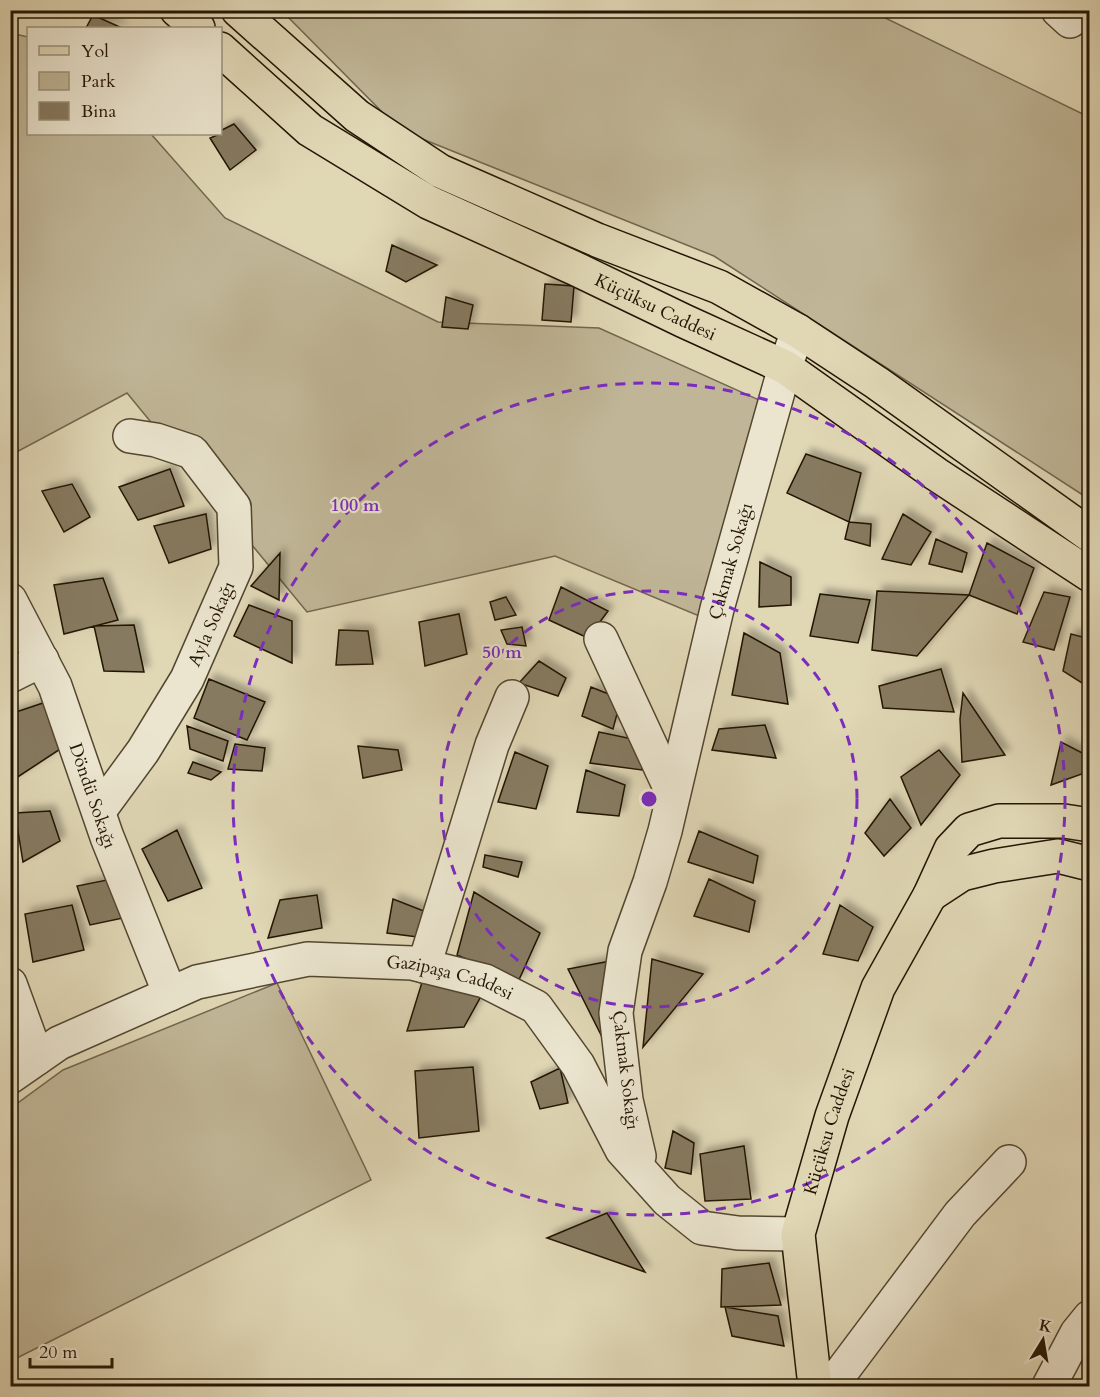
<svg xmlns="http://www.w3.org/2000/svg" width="1100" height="1397" font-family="Cardo,serif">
<defs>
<filter id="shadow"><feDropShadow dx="5.5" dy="-5.5" stdDeviation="3" flood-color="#0004"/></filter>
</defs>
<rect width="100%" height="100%" fill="#e0d7b5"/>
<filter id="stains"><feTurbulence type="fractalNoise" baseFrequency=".00333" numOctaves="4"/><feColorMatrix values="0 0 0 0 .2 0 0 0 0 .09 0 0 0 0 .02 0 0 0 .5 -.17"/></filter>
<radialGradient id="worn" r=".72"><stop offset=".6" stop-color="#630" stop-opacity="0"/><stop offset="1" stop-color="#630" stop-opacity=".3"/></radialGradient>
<path fill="#c0b697" stroke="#72664e" stroke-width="1.5" d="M 282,11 L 871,11 L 1089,117 L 1089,499 L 714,256 L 400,130 Z
M 11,33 L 28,37 L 28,134 L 151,134 L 225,218 L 438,322 L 599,328 L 768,404 L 728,628 L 555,556 L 307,612 L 127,393 L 11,455 Z
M 277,983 L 371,1180 L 11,1361 L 11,1108 L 63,1070 Z"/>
<path fill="#867a60" stroke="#241504" stroke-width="1.5" filter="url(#shadow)" d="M 93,15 L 122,28 L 86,28 Z
M 234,124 L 256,150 L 230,170 L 210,138 L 220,134 L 220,131 Z
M 392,245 L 437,265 L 406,282 L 386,271 Z
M 545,284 L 574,286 L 571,322 L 542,320 Z
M 446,297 L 473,305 L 468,329 L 442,327 Z
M 806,454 L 861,473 L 849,522 L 787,493 Z
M 170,469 L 184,506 L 138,520 L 119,487 Z
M 72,484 L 90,517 L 64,532 L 42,491 Z
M 206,514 L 211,549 L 169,563 L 154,526 Z
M 903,514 L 931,532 L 911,565 L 882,559 Z
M 849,522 L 871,524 L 870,546 L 845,539 Z
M 936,539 L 967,553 L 962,572 L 929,564 Z
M 987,543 L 1034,568 L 1017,614 L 969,595 Z
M 280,553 L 279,600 L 251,586 Z
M 760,562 L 791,577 L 791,605 L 759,607 Z
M 103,578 L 118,620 L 64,634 L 54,585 Z
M 561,587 L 608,611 L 588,638 L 549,620 Z
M 877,591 L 969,595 L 917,656 L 872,650 Z
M 1044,592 L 1070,597 L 1054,650 L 1023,642 Z
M 820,594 L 870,600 L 858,643 L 810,636 Z
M 506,597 L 516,615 L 495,620 L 490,602 Z
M 249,605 L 292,621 L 292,663 L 234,636 Z
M 459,614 L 467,654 L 425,666 L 419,622 Z
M 134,625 L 144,672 L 104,671 L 94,626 Z
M 522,627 L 526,646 L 507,644 L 501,630 Z
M 339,630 L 368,631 L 373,664 L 336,665 Z
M 744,633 L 780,653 L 788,704 L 732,695 Z
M 1071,634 L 1090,639 L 1090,672 L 1082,683 L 1063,671 Z
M 539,661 L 566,678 L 558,696 L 519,683 Z
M 941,669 L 954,712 L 883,708 L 879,686 Z
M 209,679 L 265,702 L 247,740 L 194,718 Z
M 591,687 L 621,699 L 613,729 L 582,716 Z
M 963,693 L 1005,755 L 962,762 L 960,719 Z
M 49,701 L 74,740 L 10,782 L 10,714 Z
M 765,725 L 776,758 L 712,750 L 719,729 Z
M 187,726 L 228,741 L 223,761 L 190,749 Z
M 599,732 L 642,741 L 642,770 L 590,763 Z
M 1061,742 L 1090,757 L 1090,771 L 1051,785 Z
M 235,744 L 265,748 L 262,771 L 228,769 Z
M 358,746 L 398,750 L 402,770 L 363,778 Z
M 939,750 L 960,775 L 921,825 L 901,777 Z
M 515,752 L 548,766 L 536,809 L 498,802 Z
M 193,762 L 221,772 L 211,780 L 188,773 Z
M 586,770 L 625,785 L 619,816 L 577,812 Z
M 890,799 L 911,828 L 884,856 L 865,833 Z
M 50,811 L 60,841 L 23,862 L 15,813 Z
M 177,830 L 202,888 L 168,901 L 142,849 Z
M 699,831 L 758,856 L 753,883 L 688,862 Z
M 485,855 L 522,862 L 518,877 L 483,867 Z
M 709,879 L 755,901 L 749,932 L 694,916 Z
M 107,880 L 123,918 L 90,925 L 77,886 Z
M 474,892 L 540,933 L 518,982 L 457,955 Z
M 317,895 L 322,928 L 268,938 L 280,900 Z
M 393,899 L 429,913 L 433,939 L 387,933 Z
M 72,905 L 84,950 L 33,962 L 25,914 Z
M 840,905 L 873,927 L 858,961 L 823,954 Z
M 652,959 L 703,974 L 643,1047 Z
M 616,960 L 602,1037 L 568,969 Z
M 423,979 L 485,989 L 464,1027 L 407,1031 Z
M 473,1067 L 479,1131 L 419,1138 L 415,1071 Z
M 560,1068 L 568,1103 L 540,1109 L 531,1082 Z
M 673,1131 L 694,1143 L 691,1174 L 665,1168 Z
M 744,1146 L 751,1199 L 705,1201 L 700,1154 Z
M 607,1213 L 645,1272 L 547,1238 Z
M 769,1263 L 781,1305 L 721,1307 L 722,1269 Z
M 725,1307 L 778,1316 L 784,1346 L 732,1336 Z"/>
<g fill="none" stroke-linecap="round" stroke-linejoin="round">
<g stroke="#534630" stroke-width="36">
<g id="minor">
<path d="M 1058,10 L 1070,21"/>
<path id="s1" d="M 10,600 L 55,686 L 107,837 L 170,994"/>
<path d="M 601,639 L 673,794"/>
<path d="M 10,676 L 42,660"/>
<path id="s2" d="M 99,811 L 143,751 L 187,679 L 236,567 L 234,507 L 192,452 L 156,440 L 130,436"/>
<path d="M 424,966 L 492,745 L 512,697"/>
<path d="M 10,984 L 37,1058"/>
<path id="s3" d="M 10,1077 L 59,1043 L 197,982 L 308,959 L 412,963 L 485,981 L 536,1007 L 578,1065 L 622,1150 L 667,1200 L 702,1228 L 738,1233 L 798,1234"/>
<path id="s4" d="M 639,1156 L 626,1100 L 616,1013 L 625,951 L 650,882 L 665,831 L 717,609 L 785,367 L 798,331"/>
<path d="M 831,1386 L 960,1214 L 1009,1162"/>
<path d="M 1049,1386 L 1077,1333 L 1090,1317"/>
</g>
</g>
<g stroke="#241504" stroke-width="36">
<g id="primary">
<path d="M 177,10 L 198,28"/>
<path d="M 238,10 L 357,116 L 440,171 L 597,240 L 719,287 L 798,331 L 877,383 L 1090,535"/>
<path id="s5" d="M 220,49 L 310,130 L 428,202 L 574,268 L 684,321 L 785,367 L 936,474 L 1090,575"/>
<path d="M 930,895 L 962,874 L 994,866 L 1058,856 L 1090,864"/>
<path id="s6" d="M 815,1386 L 798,1234 L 832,1116 L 878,988 L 930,895 L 951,849 L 969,830 L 999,821 L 1064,821 L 1090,825"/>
</g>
</g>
<use href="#minor" stroke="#ebe5cf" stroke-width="33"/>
<use href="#primary" stroke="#e0d7b5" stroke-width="33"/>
</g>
<g fill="none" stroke="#7b2cbf" stroke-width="3" stroke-dasharray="10 8">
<circle cx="649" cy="799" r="208"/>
<circle cx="649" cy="799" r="416"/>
</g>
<g text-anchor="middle" stroke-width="4.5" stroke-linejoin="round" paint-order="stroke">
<g font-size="18" fill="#241504" stroke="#ebe5cf">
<text dy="6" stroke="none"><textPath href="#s5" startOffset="510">Küçüksu Caddesi</textPath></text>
<text dy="6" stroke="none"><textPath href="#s4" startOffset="612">Çakmak Sokağı</textPath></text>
<text dy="6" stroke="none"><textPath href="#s2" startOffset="219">Ayla Sokağı</textPath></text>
<text dy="6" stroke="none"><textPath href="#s1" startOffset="213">Döndü Sokağı</textPath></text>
<text dy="6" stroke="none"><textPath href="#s3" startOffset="468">Gazipaşa Caddesi</textPath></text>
<text transform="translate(626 1070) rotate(83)" y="6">Çakmak Sokağı</text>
<text dy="6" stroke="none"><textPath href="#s6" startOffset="260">Küçüksu Caddesi</textPath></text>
</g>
</g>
<circle cx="649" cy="799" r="9" fill="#7b2cbf" stroke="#ebe5cf" stroke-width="3"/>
<g font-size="18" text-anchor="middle" font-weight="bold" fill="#7b2cbf" stroke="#ebe5cf" stroke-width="4.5" stroke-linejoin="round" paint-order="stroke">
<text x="355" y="511">100 m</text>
<text x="502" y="658">50 m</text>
</g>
<rect width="1100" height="1397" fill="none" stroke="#e0d7b5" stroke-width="36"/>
<rect x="12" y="12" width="1076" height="1373" fill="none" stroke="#241504" stroke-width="3"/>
<rect x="18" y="18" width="1064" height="1361" fill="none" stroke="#241504" stroke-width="1.5"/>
<rect x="27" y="27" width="195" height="108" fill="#ebe5cf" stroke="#9b927e" stroke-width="1.5"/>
<rect x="39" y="46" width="30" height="9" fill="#e0d7b5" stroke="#9b927e" stroke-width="1.5"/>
<text x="81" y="57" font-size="18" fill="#241504">Yol</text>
<rect x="39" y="72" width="30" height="18" fill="#c0b697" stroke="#9b927e" stroke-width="1.5"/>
<text x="81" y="87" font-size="18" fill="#241504">Park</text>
<rect x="39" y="102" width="30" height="18" fill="#867a60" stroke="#9b927e" stroke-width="1.5"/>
<text x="81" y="117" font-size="18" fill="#241504">Bina</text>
<g transform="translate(1043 1340) rotate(11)" stroke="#ebe5cf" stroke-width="4.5" paint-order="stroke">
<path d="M0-4.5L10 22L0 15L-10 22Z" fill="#241504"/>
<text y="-9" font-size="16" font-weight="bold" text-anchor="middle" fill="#241504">K</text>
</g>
<path d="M30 1358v9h82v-9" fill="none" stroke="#241504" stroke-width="3"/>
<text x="39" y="1358" font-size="18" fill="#241504" stroke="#ebe5cf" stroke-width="4.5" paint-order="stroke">20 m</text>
<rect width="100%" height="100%" filter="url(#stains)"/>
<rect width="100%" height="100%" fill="url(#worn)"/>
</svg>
